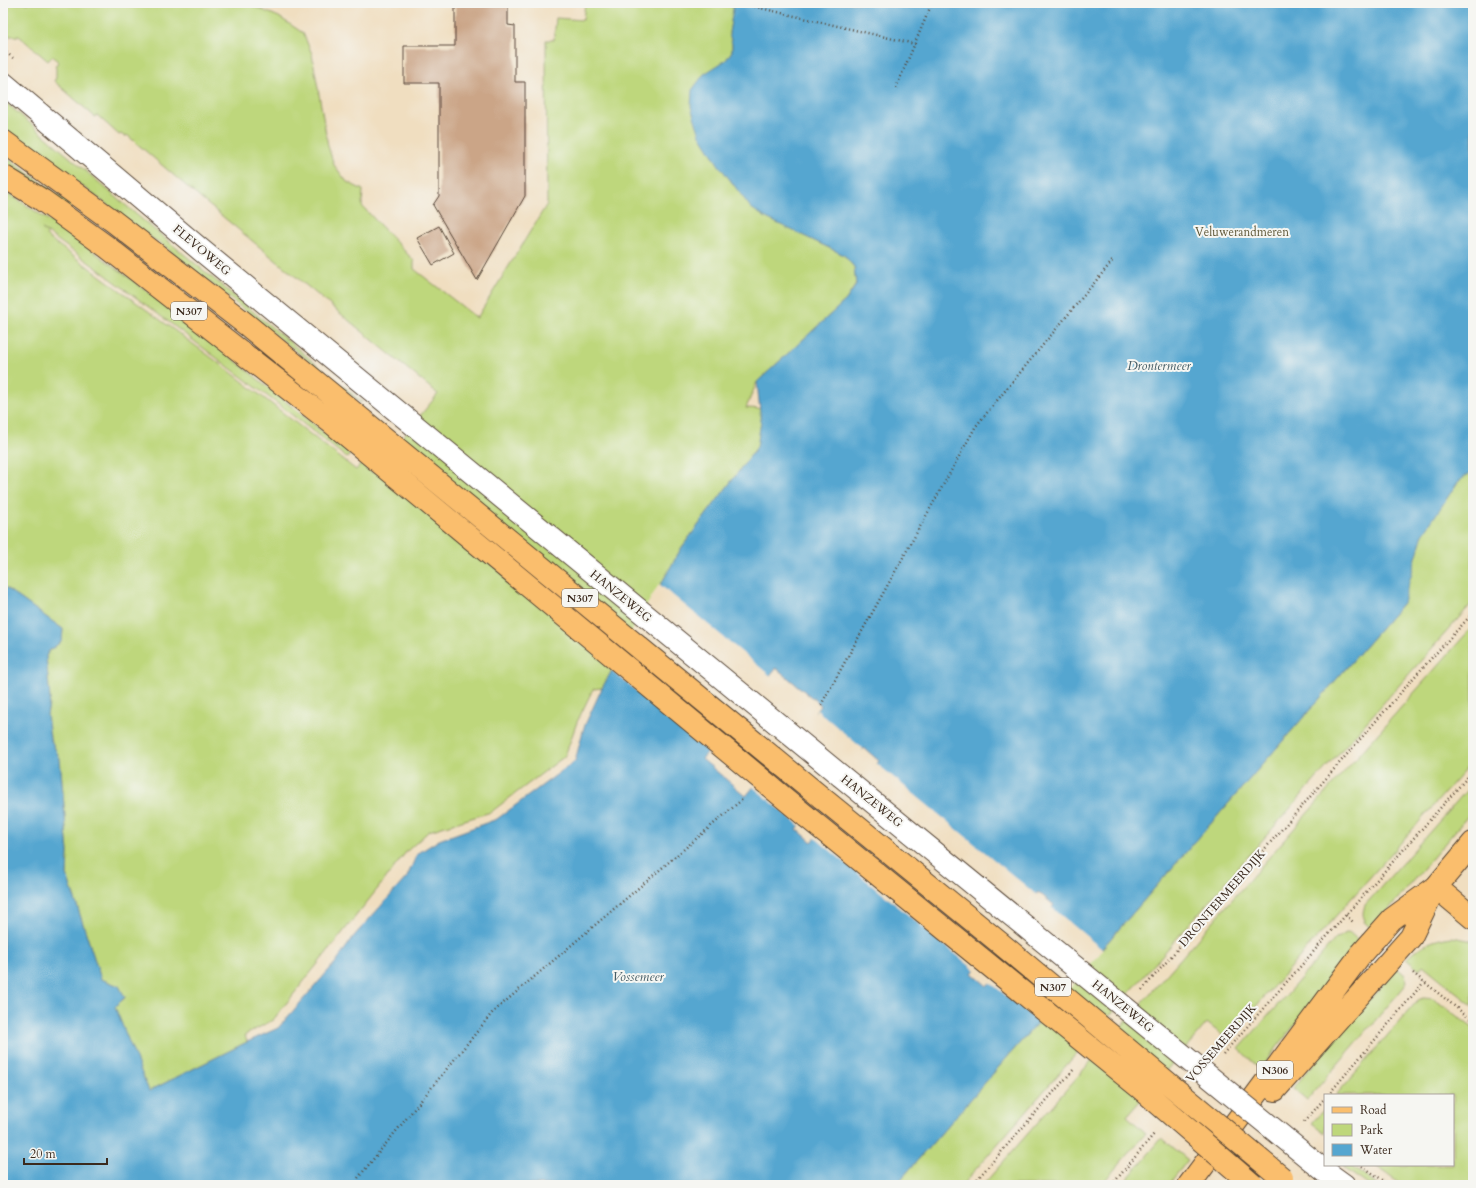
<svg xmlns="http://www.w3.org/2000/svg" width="1476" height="1188" font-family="Cardo,serif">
<rect width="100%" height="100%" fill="#f6f6f2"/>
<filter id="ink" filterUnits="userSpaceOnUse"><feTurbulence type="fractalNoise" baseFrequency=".025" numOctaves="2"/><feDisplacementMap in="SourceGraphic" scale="8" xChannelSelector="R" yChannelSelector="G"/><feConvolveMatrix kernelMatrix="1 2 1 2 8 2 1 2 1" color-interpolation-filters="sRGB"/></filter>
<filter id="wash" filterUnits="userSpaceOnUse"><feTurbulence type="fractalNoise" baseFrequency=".012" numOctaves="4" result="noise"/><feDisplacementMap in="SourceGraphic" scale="16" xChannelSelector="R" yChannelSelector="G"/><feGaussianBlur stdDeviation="0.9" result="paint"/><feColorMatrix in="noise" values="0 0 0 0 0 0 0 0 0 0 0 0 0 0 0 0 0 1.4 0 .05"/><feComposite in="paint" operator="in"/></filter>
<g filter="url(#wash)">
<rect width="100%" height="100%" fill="#f0dec0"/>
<path fill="#bed77b" stroke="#7c804c" d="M 3,3 L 246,3 L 279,17 L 303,33 L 312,54 L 328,146 L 334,165 L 347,182 L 363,190 L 362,206 L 414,261 L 414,269 L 477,318 L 547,204 L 546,40 L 554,40 L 556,18 L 583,20 L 585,3 L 717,3 L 734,7 L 729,33 L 732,44 L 732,51 L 726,60 L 1473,3 L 1473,602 L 1293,805 L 962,1185 L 896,1185 L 1403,603 L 838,250 L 794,231 L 844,255 L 854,267 L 856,284 L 846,300 L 757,382 L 746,408 L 767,409 L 787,416 L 755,450 L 682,547 L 602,688 L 593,689 L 577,722 L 565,756 L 491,812 L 429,831 L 406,852 L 383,882 L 273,1020 L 245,1035 L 247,1042 L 149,1091 L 114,1007 L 125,998 L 119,986 L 101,979 L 67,875 L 68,852 L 60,759 L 50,738 L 47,715 L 50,699 L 46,656 L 49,651 L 62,641 L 63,629 L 3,586 L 3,190 C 126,268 238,363 350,454 L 347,458 L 282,407 L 98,269 L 42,229 L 48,233 L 46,236 L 223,366 L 356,470 L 361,464 L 373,473 L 438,394 L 199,197 L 127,135 L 125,137 L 121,134 L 119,135 L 97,115 L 95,117 L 54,81 L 56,78 L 56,68 L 55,67 L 58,62 L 53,56 L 48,61 L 19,36 L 3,36 Z
M 3,100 L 144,221 L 362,402 L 361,403 L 158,241 L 157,242 L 58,168 L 3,129 Z
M 3,155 L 72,205 L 70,209 L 3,165 Z
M 1473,626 L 1473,761 L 1227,1039 L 1207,1023 L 1127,1116 L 1146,1133 L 1101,1185 L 983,1185 L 1305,816 Z
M 1473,783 L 1473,810 L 1372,929 L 1364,922 L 1365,920 C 1362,915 1363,911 1365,905 Z
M 1349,932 L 1360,942 L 1260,1069 L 1239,1049 L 1337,937 L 1338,938 L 1346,933 Z
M 1452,937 L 1473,941 L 1473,1006 L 1423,965 L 1419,970 L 1406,959 C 1419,946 1433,939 1452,937 Z
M 1397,968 L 1405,975 L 1407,981 L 1404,987 L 1307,1100 L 1293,1088 Z
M 1423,998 L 1434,999 L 1473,1028 L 1473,1185 L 1404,1185 L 1374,1165 L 1453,1165 L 1453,1095 L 1336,1095 L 1418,1000 Z
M 1325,1108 L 1325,1133 L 1312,1123 Z
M 1162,1138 L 1188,1160 L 1168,1185 L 1122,1185 Z
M 1346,1165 L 1349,1165 L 1377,1185 L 1368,1185 L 1344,1168 Z"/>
<path fill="#55a6d0" stroke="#486877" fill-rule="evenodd" d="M 734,3 L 1473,3 L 1473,471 L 1458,482 L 1423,534 L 1403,603 L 896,1185 L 3,1185 L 3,586 L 63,629 L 62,641 L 49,651 L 46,656 L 50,699 L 47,715 L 50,738 L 60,759 L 68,852 L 67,875 L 101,979 L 119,986 L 125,997 L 115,1007 L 149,1091 L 247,1042 L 278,1028 L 336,962 L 354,936 L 407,877 L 417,854 L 439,840 L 497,819 L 575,761 L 584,727 L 602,688 L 682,547 L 757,447 L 761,421 L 757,382 L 846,300 L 856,285 L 854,267 L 844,255 L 766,218 L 751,208 L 718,164 L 700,135 L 691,107 L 692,90 L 704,74 L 726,60 L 732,51 L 732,44 L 729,33 ZM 776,668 L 821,705 L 746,796 L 702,759 ZM 864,748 L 879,761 L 847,801 L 812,842 L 797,829 ZM 1038,892 L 1054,905 L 987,986 L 972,973 Z"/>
<path fill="#f0dec0" d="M 659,584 L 772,677 L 710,752 L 610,669 Z
M 817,710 L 863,749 L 862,751 L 863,752 L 801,827 L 752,786 L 814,711 L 815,712 Z
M 875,762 L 1038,896 L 976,971 L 814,837 Z
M 1050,906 L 1103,950 L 1040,1023 L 988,981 Z"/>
<g id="blocks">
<path fill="#cba587" d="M 455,3 L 508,3 L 508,25 L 515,26 L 515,82 L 525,82 L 525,196 L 477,280 L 433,205 L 439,196 L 439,83 L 404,83 L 404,46 L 455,46 Z
M 439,226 L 454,253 L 433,265 L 417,238 Z"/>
</g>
</g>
<g filter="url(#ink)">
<use href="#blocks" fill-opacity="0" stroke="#564536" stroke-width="1"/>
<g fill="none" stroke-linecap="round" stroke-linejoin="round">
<g stroke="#564536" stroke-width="24">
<path id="minor" d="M 3,83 L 201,250 L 841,776
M 1326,1172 L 1344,1185"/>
</g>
<g stroke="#564536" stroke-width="24">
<path id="primary" d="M 1436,887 L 1473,918
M 1275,1090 L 1411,937 L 1434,889
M 1189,1185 L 1361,954 L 1392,919 L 1436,887 L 1473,843"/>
</g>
<g stroke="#564536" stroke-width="24">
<path id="trunk" d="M 3,141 L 113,221 L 247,325 L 822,798
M 3,176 L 42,200 L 107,247 L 332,423 L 807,817"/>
</g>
<path stroke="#564536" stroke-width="2.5" stroke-dasharray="1 3" stroke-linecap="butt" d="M 739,3 L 915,44
M 3,50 L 13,58
M 896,88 L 932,3
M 821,705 L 976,426 L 1114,259
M 1346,915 L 1354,923
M 1413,973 L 1473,1021
M 1142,990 L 1416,675 L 1473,613
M 1223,1054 L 1473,771
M 1328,1095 L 1424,982
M 1304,1122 L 1325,1098
M 1362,1166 L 1390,1185
M 358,1178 L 493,1012 L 744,798
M 972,1185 L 1075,1068
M 1112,1185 L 1154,1134"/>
<use href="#minor" stroke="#fff" stroke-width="22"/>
<use href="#primary" stroke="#fabe6d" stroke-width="22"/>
<use href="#trunk" stroke="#fabe6d" stroke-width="22"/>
<g stroke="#564536" stroke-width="24" stroke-linecap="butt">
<path id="minor-bridge" d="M 841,776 L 1326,1172"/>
</g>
<g stroke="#564536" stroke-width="24" stroke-linecap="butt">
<path id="trunk-bridge" d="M 822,798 L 1000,943 L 1282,1178
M 807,817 L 1139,1087 L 1253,1185"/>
</g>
<use href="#minor-bridge" stroke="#fff" stroke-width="22"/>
<use href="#trunk-bridge" stroke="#fabe6d" stroke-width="22"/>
</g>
</g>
<g text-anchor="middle" stroke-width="4" stroke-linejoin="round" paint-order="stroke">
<g fill="#f6f6f2" stroke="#73675e" stroke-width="1">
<rect x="171" y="302" width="36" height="18" rx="3"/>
<rect x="562" y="589" width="36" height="18" rx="3"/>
<rect x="1035" y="978" width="36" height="18" rx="3"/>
<rect x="1257" y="1061" width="36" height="18" rx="3"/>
</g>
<g font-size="11" font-weight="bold" fill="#3b2a1e">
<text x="189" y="315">N307</text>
<text x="580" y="602">N307</text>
<text x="1053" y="991">N307</text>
<text x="1275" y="1074">N306</text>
</g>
<g font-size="12" fill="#5c5535" stroke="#f6f6f2">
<text x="1242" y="236">Veluwerandmeren</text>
</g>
<g font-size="12" fill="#3b2a1e" stroke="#f6f6f2">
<text transform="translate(202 250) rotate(40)" y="4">FLEVOWEG</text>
<text transform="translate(621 596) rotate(39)" y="4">HANZEWEG</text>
<text transform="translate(872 801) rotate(39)" y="4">HANZEWEG</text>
<text transform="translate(1222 898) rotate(-49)" y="4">DRONTERMEERDIJK</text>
<text transform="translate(1123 1006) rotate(39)" y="4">HANZEWEG</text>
<text transform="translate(1221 1043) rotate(-49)" y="4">VOSSEMEERDIJK</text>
</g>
<g font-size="13" font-style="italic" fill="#455c65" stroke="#f6f6f2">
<text x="1159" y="370">Drontermeer</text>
<text x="638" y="981">Vossemeer</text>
</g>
</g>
<rect width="1476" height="1188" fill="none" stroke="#f6f6f2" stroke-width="16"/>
<rect x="1324" y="1094" width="130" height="72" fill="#f6f6f2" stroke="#aba49d"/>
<rect x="1332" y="1107" width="20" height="6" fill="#fabe6d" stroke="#aba49d"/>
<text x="1360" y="1114" font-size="12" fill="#3b2a1e">Road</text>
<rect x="1332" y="1124" width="20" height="12" fill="#bed77b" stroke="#aba49d"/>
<text x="1360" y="1134" font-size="12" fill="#3b2a1e">Park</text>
<rect x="1332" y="1144" width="20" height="12" fill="#55a6d0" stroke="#aba49d"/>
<text x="1360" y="1154" font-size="12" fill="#3b2a1e">Water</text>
<path d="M24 1158v6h83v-6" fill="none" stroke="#3b2a1e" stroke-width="2"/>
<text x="30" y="1158" font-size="12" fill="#3b2a1e" stroke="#f6f6f2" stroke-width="3" paint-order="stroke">20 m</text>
</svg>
